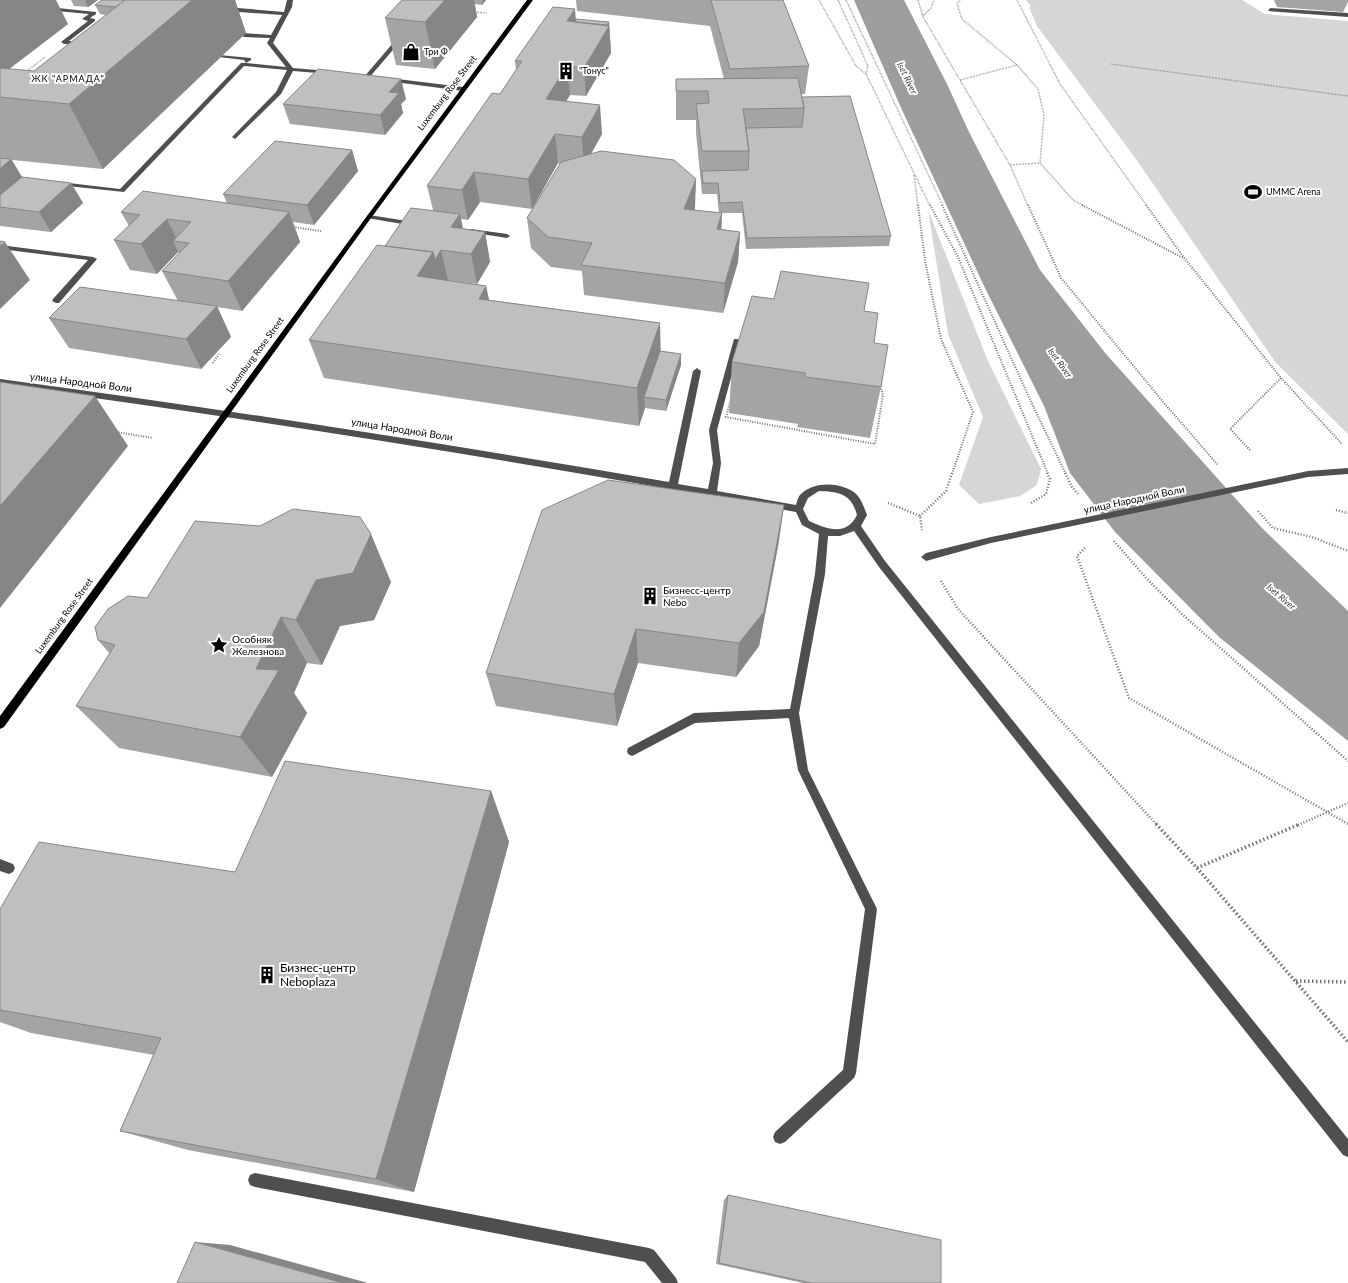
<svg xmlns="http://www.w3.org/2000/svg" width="1348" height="1283" font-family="Lato,sans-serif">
<rect width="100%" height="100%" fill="#fff"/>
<path fill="#d6d6d6" d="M 1026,0 L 1242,0 L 1265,14 L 1348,21 L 1348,434 L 1276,363 L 1136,159 L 1037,26 L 1029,7 L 1031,7 Z
M 928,210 L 988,361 L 1041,469 L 1037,485 L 1020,496 L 979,504 L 959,485 L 983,417 L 948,334 Z"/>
<path fill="#9d9d9d" d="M 854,0 L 904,0 L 947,84 L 969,132 L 1040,270 L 1106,354 L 1262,528 L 1348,611 L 1348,741 L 1219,637 L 1115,532 L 1070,473 L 1044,406 L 984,286 L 902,110 Z"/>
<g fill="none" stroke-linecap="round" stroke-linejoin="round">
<path stroke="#717171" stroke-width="1.5" stroke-dasharray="0.5 1" stroke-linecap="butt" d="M 819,0 L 856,66 L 866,74 L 930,206
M 838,0 L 868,66 L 866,74
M 846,0 L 943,206
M 918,0 L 923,17 L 1010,165 L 1028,206
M 960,0 L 957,4 L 962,19 L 1017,65 L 1038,89 L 1044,115 L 1040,163 L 1073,200 L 1084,206
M 1017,0 L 1060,84 L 1147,206
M 474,12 L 487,13
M 923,16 L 931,8 L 934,0
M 1111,64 L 1348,96
M 26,72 L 45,57
M 960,80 L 1017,65
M 1010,165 L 1040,163
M 914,175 L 918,206"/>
<path stroke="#717171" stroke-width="2" stroke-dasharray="1 1.5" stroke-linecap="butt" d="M 918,205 L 925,260 L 941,339 L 973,412 L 952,474
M 930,205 L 958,257 L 1048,474
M 942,205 L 1033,406 L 1066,474
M 1028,205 L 1061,278 L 1164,403 L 1218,465
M 1082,205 L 1183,258
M 1146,205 L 1185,259 L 1281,378 L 1342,444
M 293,227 L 321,231
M 776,319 L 863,332 L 883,395 L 875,444 L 726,417 L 746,345 L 757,346 L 765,344 Z
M 213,363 L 219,354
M 116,432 L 153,438
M 1250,450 L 1230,429 L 1281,378"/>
<path stroke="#717171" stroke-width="2.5" stroke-dasharray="1 2" stroke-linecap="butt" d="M 1065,473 L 1072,487 L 1078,494
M 888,503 L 920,516 L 922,530
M 1031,503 L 1046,494 L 1050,479 L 1047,473
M 1336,510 L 1348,513
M 1258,511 L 1273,528 L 1312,537 L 1348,551
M 920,516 L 946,491 L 952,473
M 1114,541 L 1147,579 L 1182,614 L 1348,761
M 1085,548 L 1077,556 L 1129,698 L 1348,824
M 941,581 L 958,609 L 1157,825
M 1298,825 L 1348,803"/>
<path stroke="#717171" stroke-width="3.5" stroke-dasharray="1.5 2.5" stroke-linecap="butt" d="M 1156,824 L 1197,868 L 1348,1042
M 1197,868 L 1300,824
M 1296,981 L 1348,982"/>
<path fill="#4f4f4f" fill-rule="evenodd" d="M 287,0 L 293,0 L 292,7 L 273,43 L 293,68 L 328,71 L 330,72 L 330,74 L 293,71 L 281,94 L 235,139 L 232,137 L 233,136 L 276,92 L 287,70 L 244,66 L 124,192 L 58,185 L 57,184 L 60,182 L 120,189 L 241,63 L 246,63 L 244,60 L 219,57 L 219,55 L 251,58 L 251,60 L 246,63 L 286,67 L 267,43 L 270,38 L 244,37 L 241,35 L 244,33 L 271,35 L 282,15 L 226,11 L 223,9 L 226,7 L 284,12 Z
M 48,7 L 96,12 L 96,14 L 90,18 L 95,19 L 95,21 L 69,41 L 86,43 L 86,45 L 64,44 L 61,42 L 88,21 L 82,19 L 89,14 L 46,10 Z
M 1270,8 L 1348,13 L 1348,17 L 1268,11 Z
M 399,36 L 404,37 L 368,79 L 364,79 L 364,77 Z
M 389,78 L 463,87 L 466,89 L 463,91 L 387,81 L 387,79 Z
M 369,215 L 414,222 L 417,224 L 414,226 L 367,218 L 367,216 Z
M 471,229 L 507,234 L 510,236 L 507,238 L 469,232 L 469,230 Z
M 0,245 L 93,257 L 97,259 L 59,303 L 56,303 L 52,301 L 53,299 L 88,260 L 0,249 Z
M 734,339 L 751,340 L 755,342 L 751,344 L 740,344 L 717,430 L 721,463 L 717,491 L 796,505 C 797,502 798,496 801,494 C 814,481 841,482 855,493 C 861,498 864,507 867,515 L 861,526 L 885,561 L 1348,1139 L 1348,1157 L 1343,1155 L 879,567 L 854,531 L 840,536 L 828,536 L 825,574 L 799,713 L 808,770 L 877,909 L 856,1073 L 854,1078 L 785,1142 L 780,1144 L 775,1142 L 773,1137 L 775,1132 L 843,1070 L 865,909 L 798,770 L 789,718 L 695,723 L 636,754 L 632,756 L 628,754 L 627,751 L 628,748 L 694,713 L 790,709 L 815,574 L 819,534 L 802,525 L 796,512 C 531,463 266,421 0,385 L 0,379 C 224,409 447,444 669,482 L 693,371 L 697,368 L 701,371 L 678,484 L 708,489 L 713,463 L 709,430 ZM 819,491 C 839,492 851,493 857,515 C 846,537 827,529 809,521 L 803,509 L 808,498 Z
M 1348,468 L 1348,474 L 1308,477 L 991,543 L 926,561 L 921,557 L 926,553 L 991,537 L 1308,471 Z
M 0,859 L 13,864 L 15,868 L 13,872 L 9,874 L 0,871 Z
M 255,1173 L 649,1248 L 654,1250 L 676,1278 L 678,1283 L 662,1283 L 645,1262 L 255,1187 L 250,1185 L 248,1180 L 250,1175 Z"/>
<path fill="#000" fill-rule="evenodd" d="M 527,0 L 533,0 L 371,218 L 4,727 L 0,729 L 0,716 L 367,216 Z"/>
</g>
<path fill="#a4a4a4" d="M 0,0 L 68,24 L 9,69 L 34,71 L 106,15 L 100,14 L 95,5 L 102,0 L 235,0 L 246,33 L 103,169 L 12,160 L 22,177 L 71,183 L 83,203 L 51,232 L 0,226 Z
M 71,0 L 98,0 L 88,7 L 74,6 Z
M 402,0 L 486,0 L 482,5 L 475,4 L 477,17 L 435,69 L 396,65 L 385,18 Z
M 576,0 L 783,0 L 809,66 L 805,94 L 801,94 L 802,97 L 891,236 L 889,246 L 746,249 L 742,213 L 721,213 L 721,229 L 740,232 L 738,262 L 723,313 L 584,295 L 582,271 L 551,267 L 531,248 L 527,218 L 560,164 L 558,163 L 532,209 L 480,202 L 468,220 L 461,219 L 463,229 L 485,232 L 490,262 L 477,284 L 448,280 L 486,286 L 489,300 L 660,323 L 660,351 L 681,365 L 666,411 L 645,408 L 639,426 L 324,378 L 309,340 L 385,246 L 433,210 L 427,186 L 500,94 L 516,70 L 515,61 L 575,19 L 609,22 L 611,53 L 586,96 L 570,95 L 566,101 L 602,134 L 591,154 L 696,179 L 694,210 L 719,213 L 717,194 L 702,194 L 696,133 L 696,120 L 676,120 L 676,79 L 724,79 L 710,26 L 577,11 Z
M 1274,0 L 1348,0 L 1348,2 L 1343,12 L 1277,7 Z
M 406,99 L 401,104 L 403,113 L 385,135 L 290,124 L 283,104 Z
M 352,150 L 358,171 L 314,225 L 293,222 L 300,242 L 242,311 L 217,307 L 231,337 L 201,369 L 69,348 L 49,318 L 178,301 L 162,271 L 179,253 L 178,252 L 157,274 L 130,270 L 114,240 L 129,226 L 121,212 L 227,203 L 223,194 Z
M 774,299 L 864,311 L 874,343 L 881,387 L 870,438 L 797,427 L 798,424 L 729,413 L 732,362 Z
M 779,541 L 759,646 L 736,677 L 638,663 L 617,726 L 496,706 L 486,673 Z
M 391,582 L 374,620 L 340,626 L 322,665 L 307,663 L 294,693 L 307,713 L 272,777 L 119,748 L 76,706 L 110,654 L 98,640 L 147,598 Z
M 491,791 L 509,842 L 414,1192 L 188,1150 L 120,1131 L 154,1055 L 31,1033 L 0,1022 L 0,909 L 235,872 Z
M 728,1195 L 941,1283 L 803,1283 L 716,1264 L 724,1200 Z"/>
<path fill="#868686" d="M 0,0 L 56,0 L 68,24 L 0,76 Z
M 85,0 L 98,0 L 88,7 Z
M 192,0 L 235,0 L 246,33 L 103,169 L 69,104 Z
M 445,0 L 474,0 L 477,17 L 435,69 L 425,22 Z
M 482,0 L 486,0 L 482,5 Z
M 575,9 L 577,37 L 567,21 Z
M 609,22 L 611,53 L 586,96 L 584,68 L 604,30 Z
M 567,66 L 570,95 L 550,128 L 546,99 Z
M 401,79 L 406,99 L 401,104 L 403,113 L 385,135 L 380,115 L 389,92 Z
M 600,105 L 602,134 L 584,166 L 582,137 Z
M 555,134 L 558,163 L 532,209 L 528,179 Z
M 352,150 L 358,171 L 314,225 L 307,205 Z
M 11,159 L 34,197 L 0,207 L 0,169 Z
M 474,172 L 480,202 L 468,220 L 462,190 Z
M 696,179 L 695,208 L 684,239 L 684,209 Z
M 71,183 L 83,203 L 51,232 L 39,212 Z
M 289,212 L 300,242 L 242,311 L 228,281 Z
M 722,213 L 721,243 L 717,229 Z
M 460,214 L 466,244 L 451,227 Z
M 167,219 L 178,242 L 173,241 L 178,252 L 157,274 L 141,244 Z
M 485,232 L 490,262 L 477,284 L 471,254 Z
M 740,232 L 738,262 L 723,313 L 725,283 Z
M 5,242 L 30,280 L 0,309 L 0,246 Z
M 441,250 L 448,280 L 442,290 L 417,276 L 433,252 Z
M 486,286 L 494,325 L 479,299 Z
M 217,306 L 231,337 L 201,369 L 186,339 Z
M 660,323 L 661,362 L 644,397 L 645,408 L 639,426 L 637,388 Z
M 681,354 L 681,365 L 666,411 L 666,400 Z
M 95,396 L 128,446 L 0,608 L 0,506 Z
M 784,505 L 779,541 L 759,646 L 736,677 L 739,643 Z
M 371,534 L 391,582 L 374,620 L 340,626 L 322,665 L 296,620 L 316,580 Z
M 281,617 L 307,663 L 294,693 L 307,713 L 272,777 L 240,737 L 256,669 Z
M 636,629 L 638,663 L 617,726 L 614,694 Z
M 491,791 L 509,842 L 414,1192 L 376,1179 Z
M 195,1242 L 230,1245 L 368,1283 L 343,1283 Z"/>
<path fill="#bfbfbf" stroke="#868686" d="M 102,0 L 125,0 L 116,7 L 95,5 Z
M 125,0 L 192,0 L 69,104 L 0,97 L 0,68 L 34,71 Z
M 402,0 L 445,0 L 425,22 L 385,18 Z
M 711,0 L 783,0 L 809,66 L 730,69 Z
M 553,7 L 575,9 L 567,21 L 609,26 L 584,68 L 567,66 L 546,99 L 600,105 L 582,137 L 555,134 L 528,179 L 474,172 L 462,190 L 427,186 L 492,93 L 500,94 L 522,61 L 515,61 Z
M 575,19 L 609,22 L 607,25 L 576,22 Z
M 318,69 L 401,79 L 389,92 L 399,93 L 380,115 L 283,104 Z
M 798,78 L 804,108 L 743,109 L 749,151 L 702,151 L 696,104 L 709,103 L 708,91 L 676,91 L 676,79 Z
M 850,96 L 891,236 L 747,238 L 742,202 L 720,203 L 718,183 L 703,183 L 702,171 L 748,170 L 749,151 L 746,128 L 802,127 L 804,108 L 802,97 Z
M 275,141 L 352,150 L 307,205 L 223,194 Z
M 601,151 L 674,160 L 696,179 L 684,209 L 722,213 L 717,229 L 740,232 L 725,283 L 581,265 L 592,243 L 548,237 L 527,218 L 561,162 Z
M 0,158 L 11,159 L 0,169 Z
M 22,177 L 71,183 L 39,212 L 0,207 L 0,195 Z
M 143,191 L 289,212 L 228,281 L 162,271 L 189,243 L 173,241 L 191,222 L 167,219 L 141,244 L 114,240 L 140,215 L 121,212 Z
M 411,208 L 460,214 L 451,227 L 485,232 L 471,254 L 441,250 L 435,260 L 433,252 L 385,246 Z
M 0,241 L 5,242 L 0,246 Z
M 377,245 L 433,252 L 417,276 L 486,286 L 479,299 L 660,323 L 637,388 L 309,340 Z
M 781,271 L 869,283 L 864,311 L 878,313 L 874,343 L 888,345 L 881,387 L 805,377 L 805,373 L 732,362 L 752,296 L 774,299 Z
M 80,287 L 217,306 L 186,339 L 49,318 Z
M 660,351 L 681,354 L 666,400 L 644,397 Z
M 0,382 L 95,396 L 0,506 Z
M 608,480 L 784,505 L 764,612 L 739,643 L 636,629 L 614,694 L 486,673 L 542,510 Z
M 293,509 L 360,517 L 371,534 L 353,573 L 316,580 L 296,620 L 281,617 L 256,669 L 279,670 L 240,737 L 76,706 L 115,645 L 98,640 L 95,627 L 108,609 L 128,596 L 147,598 L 195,521 L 260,526 Z
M 285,761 L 491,791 L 376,1179 L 120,1131 L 161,1038 L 0,1010 L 0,909 L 39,842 L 235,872 Z
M 728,1195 L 941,1240 L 941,1283 L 811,1283 L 719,1263 Z
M 195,1242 L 343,1283 L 177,1283 Z"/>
<defs>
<g id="shop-bare" transform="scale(1.38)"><path d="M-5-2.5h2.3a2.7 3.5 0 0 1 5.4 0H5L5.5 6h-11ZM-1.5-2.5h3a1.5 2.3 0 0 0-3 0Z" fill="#000" stroke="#fff" stroke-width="2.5" paint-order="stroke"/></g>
<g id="building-bare" transform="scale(1.38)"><path d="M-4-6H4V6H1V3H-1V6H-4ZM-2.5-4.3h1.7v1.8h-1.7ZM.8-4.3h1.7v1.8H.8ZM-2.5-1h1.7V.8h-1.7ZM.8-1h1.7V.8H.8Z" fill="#000" stroke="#fff" stroke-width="2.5" paint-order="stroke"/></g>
<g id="stadium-bare" transform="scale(1.38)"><path d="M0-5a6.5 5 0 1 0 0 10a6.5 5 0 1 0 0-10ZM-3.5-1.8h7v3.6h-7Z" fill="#000" stroke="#fff" stroke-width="2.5" paint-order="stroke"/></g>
<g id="sight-bare" transform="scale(1.38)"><path d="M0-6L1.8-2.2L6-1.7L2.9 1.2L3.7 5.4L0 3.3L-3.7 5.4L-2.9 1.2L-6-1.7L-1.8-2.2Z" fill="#000" stroke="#fff" stroke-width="2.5" paint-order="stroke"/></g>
</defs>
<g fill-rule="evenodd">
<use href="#shop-bare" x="411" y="52"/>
<use href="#building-bare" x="566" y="71"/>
<use href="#stadium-bare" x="1253" y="192"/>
<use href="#building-bare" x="650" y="596"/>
<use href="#sight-bare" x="219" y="645"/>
<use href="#building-bare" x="267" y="975"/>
</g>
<g text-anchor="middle" stroke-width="4" stroke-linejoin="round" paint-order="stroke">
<g font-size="9" fill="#000" stroke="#fff" text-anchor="start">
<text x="424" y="55">Три Ф</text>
<text x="579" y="74">"Тонус"</text>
<text x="1266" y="195">UMMC Arena</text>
</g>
<g font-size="9" font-style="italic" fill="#3e3e3e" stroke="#fff">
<text transform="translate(907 78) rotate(64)" y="3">Iset River</text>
<text transform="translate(1060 363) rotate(54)" y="3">Iset River</text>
<text transform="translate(1281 597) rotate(40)" y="3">Iset River</text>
</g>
<g font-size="9" letter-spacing="1" fill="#000" stroke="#fff">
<text x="68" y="82">ЖК "АРМАДА"</text>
</g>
<g font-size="9" fill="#000" stroke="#fff">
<text transform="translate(447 93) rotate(-53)" y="3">Luxemburg Rose Street</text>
<text transform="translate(255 355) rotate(-54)" y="3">Luxemburg Rose Street</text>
<text transform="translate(64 616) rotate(-54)" y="3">Luxemburg Rose Street</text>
</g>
<g font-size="10" fill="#000" stroke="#fff">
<text transform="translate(81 382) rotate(7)" y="4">улица Народной Воли</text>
<text transform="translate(402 429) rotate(9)" y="4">улица Народной Воли</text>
<text transform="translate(1134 499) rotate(-12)" y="4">улица Народной Воли</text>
</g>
<g font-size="10" fill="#000" stroke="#fff" text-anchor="start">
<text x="663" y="594">Бизнесс-центр<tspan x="663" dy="12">Nebo</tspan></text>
<text x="232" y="643">Особняк<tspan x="232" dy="12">Железнова</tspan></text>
</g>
<g font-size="12" fill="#000" stroke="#fff" text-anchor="start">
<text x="280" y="972">Бизнес-центр<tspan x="280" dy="14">Neboplaza</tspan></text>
</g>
</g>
</svg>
